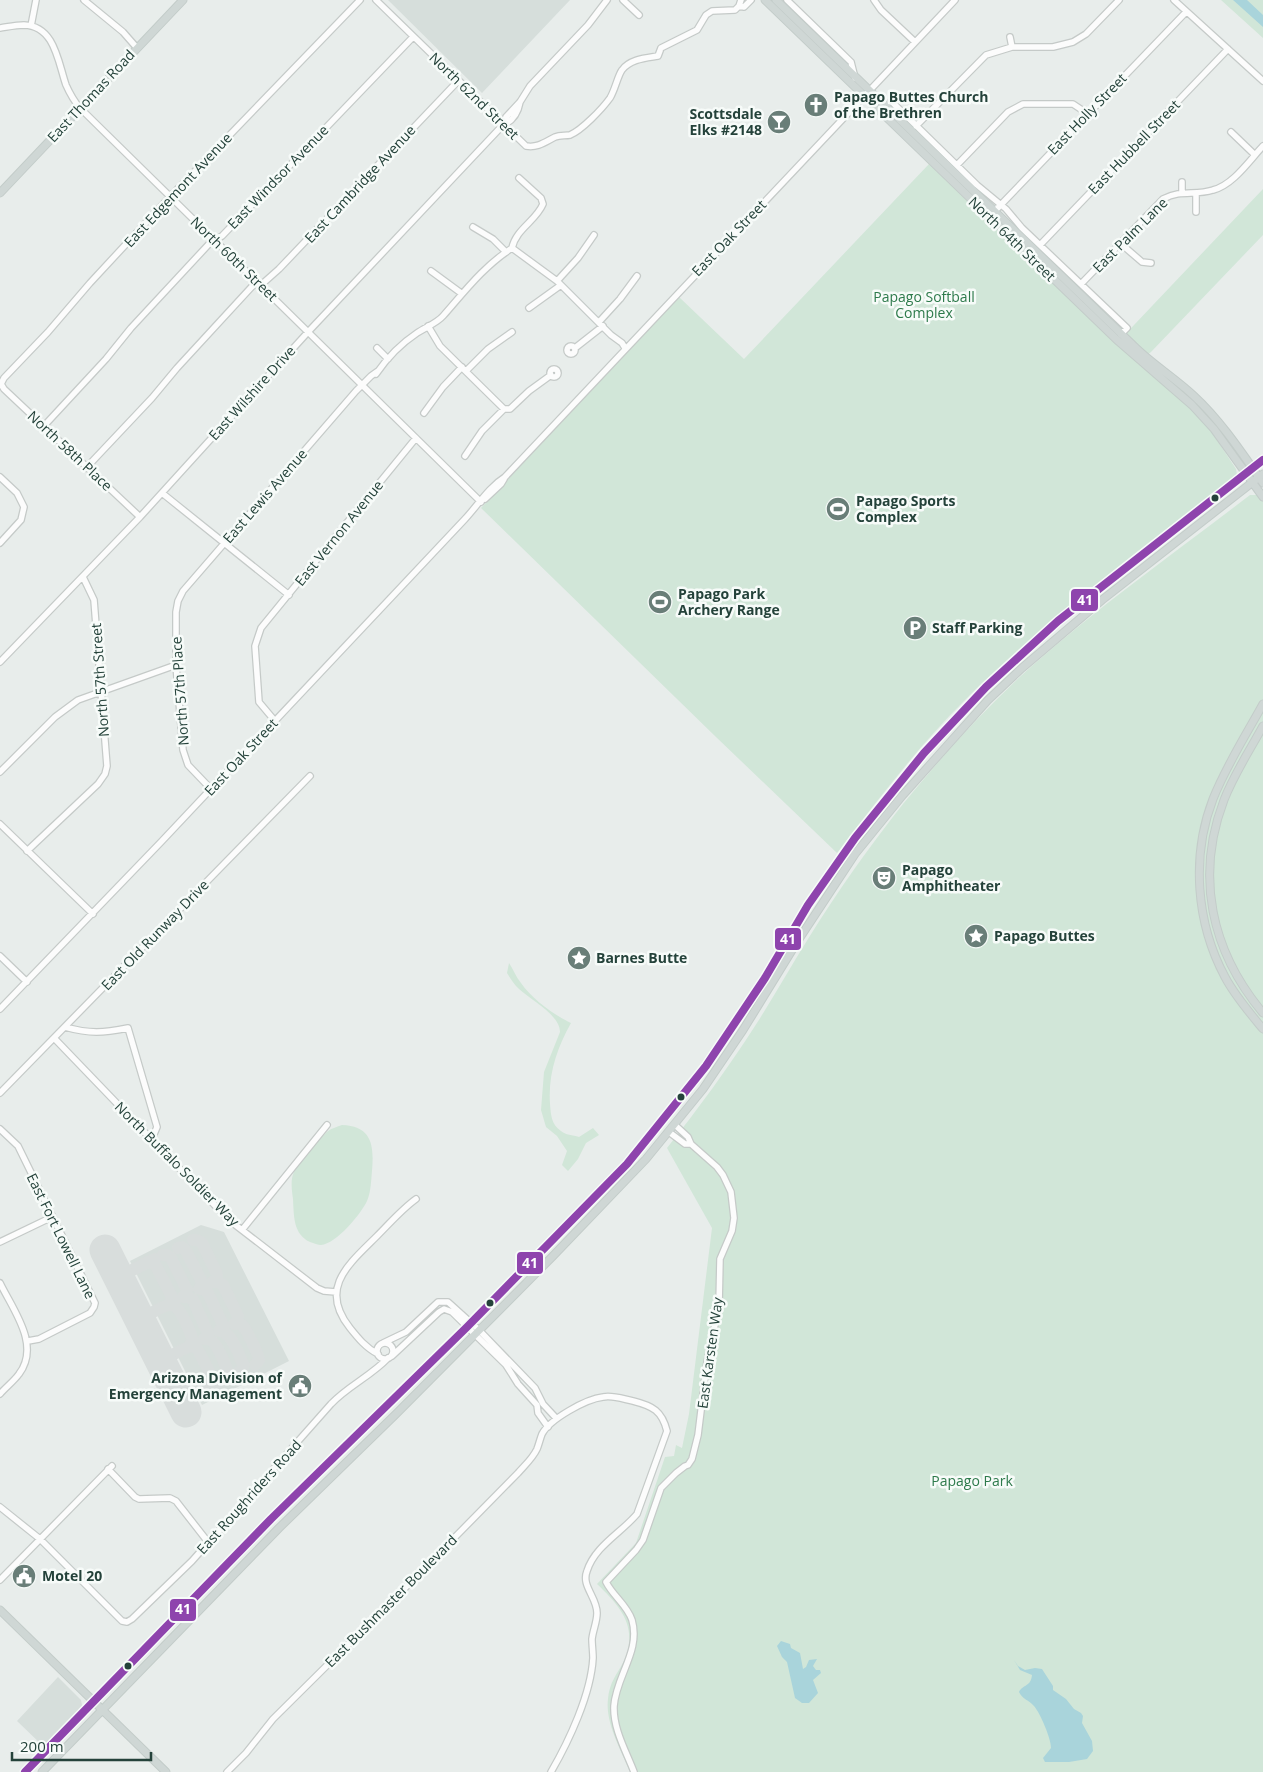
<svg xmlns="http://www.w3.org/2000/svg" width="1263" height="1772" font-family="'Open Sans',sans-serif">
<rect width="100%" height="100%" fill="#e8edeb"/>
<path fill="#d6dedb" d="M 388,0 L 570,0 L 482,93 Z
M 201,1225 L 224,1232 L 289,1361 L 202,1405 L 130,1261 Z
M 58,1677 L 81,1700 L 82,1705 L 81,1708 L 44,1747 L 17,1721 Z"/>
<path fill="#d1e6d8" d="M 1221,0 L 1263,0 L 1263,38 Z
M 929,164 L 1116,344 L 1263,189 L 1263,235 L 1151,352 L 1137,363 L 1192,409 L 1209,428 L 1236,469 L 1237,475 C 1143,547 1047,618 963,702 C 916,749 877,801 837,853 L 716,737 L 481,508 L 679,297 L 744,359 Z
M 1263,489 L 1263,1772 L 630,1772 C 621,1750 605,1723 608,1699 C 609,1683 617,1674 624,1661 C 639,1627 620,1606 597,1584 L 636,1543 L 665,1457 L 674,1456 L 676,1445 L 682,1448 L 689,1414 L 712,1228 L 667,1148 C 698,1109 728,1068 755,1026 C 774,997 790,967 808,939 C 837,892 869,847 903,804 C 943,755 986,707 1033,665 C 1102,604 1177,551 1250,495 L 1256,495 Z
M 509,963 C 513,969 516,977 521,983 C 532,999 554,1015 571,1023 C 557,1048 548,1074 550,1104 C 551,1115 551,1124 561,1131 C 565,1135 573,1135 579,1137 L 593,1128 L 599,1135 L 586,1143 L 578,1159 L 568,1171 L 562,1165 L 567,1151 L 557,1136 L 546,1127 L 541,1110 L 544,1072 L 560,1032 C 560,1015 531,1000 519,989 C 514,984 510,978 507,973 Z
M 342,1125 C 373,1126 374,1147 372,1171 C 371,1181 371,1192 367,1201 C 361,1214 336,1244 321,1245 C 318,1245 314,1243 310,1242 C 293,1234 294,1216 293,1199 C 292,1191 290,1180 294,1172 C 298,1164 321,1137 328,1131 C 332,1128 337,1127 342,1125 Z"/>
<path fill="#a9d4db" d="M 1233,0 L 1247,0 L 1263,15 L 1263,27 Z
M 781,1641 L 790,1644 L 791,1648 L 800,1653 L 803,1669 L 806,1667 L 809,1660 L 817,1659 L 813,1666 L 816,1670 L 820,1670 L 821,1673 L 813,1680 L 818,1693 L 809,1703 L 802,1703 L 795,1698 L 787,1662 L 782,1657 L 777,1646 Z
M 1014,1660 L 1018,1666 L 1025,1670 L 1035,1668 L 1042,1669 L 1053,1686 L 1053,1690 L 1066,1699 L 1074,1709 L 1081,1713 L 1083,1716 L 1082,1723 L 1092,1741 L 1093,1751 L 1087,1759 L 1069,1762 L 1045,1762 L 1043,1758 L 1051,1748 C 1051,1738 1040,1713 1034,1706 C 1029,1700 1022,1699 1019,1692 C 1023,1684 1031,1687 1032,1675 L 1020,1670 Z"/>
<g fill="none" stroke-linecap="round" stroke-linejoin="round">
<path stroke="#d8dddc" stroke-width="12" d="M 193,1240 L 197,1240 L 202,1243 L 217,1274 L 217,1277 L 213,1282 L 218,1282 L 223,1285 L 238,1316 L 237,1321 L 234,1324 C 238,1324 239,1323 242,1325 C 247,1330 258,1353 259,1360 L 255,1365
M 178,1248 L 182,1247 L 186,1251 L 202,1282 L 201,1286 L 199,1289 L 204,1289 L 208,1293 L 222,1323 L 223,1327 L 219,1331 C 232,1331 238,1354 243,1364 L 243,1369 L 239,1372
M 163,1255 L 167,1255 L 171,1258 L 187,1290 L 186,1294 L 183,1297 L 188,1297 L 193,1300 L 207,1331 L 208,1335 L 204,1339 C 208,1339 209,1338 212,1341 C 218,1346 227,1367 228,1375 L 224,1380
M 148,1262 L 152,1263 L 156,1266 L 172,1297 L 171,1302 L 168,1305 C 172,1305 173,1304 176,1307 C 182,1312 191,1333 193,1341 L 189,1346 L 195,1347 L 198,1350 L 213,1379 L 213,1383 L 210,1387
M 118,1277 L 155,1259
M 139,1319 L 175,1301
M 160,1361 L 196,1343
M 180,1402 L 217,1384"/>
<path stroke="#d8dddc" stroke-width="31" d="M 105,1250 L 186,1412"/>
<g stroke="#c5cac8" stroke-width="8">
<path id="minor" d="M 84,0 L 123,32 L 137,48
M 376,0 L 526,146 C 538,148 545,142 555,137 C 560,135 565,136 570,135 C 582,130 602,109 610,98 C 615,90 618,75 622,70 C 630,59 646,58 658,56 L 661,48 L 697,30 L 706,15 L 712,11 L 735,10 L 739,6 L 741,0
M 623,0 L 639,15
M 787,0 L 851,62 L 855,78
M 874,0 L 881,10 L 915,42
M 1174,0 L 1263,81
M 739,6 L 744,7 L 751,0
M 31,26 L 36,0
M 0,28 C 7,27 16,25 24,25 C 55,26 58,62 66,85 C 70,94 74,101 80,108 L 481,502
M 1010,37 L 1012,47
M 891,101 L 977,185 L 1006,209 L 1022,228 L 1127,328 L 1121,334
M 503,125 C 513,121 518,113 520,102
M 916,126 L 986,55 L 1012,47 L 1053,47 L 1073,42 L 1086,34 L 1119,0
M 1231,132 L 1255,155
M 957,165 L 1008,112 L 1023,104 L 1073,104 L 1088,114
M 1182,182 L 1182,192
M 1196,193 L 1196,212
M 992,214 L 1186,12
M 473,227 L 493,239 L 506,252
M 1120,243 L 1142,262 L 1151,263
M 1040,245 L 1228,49
M 512,248 L 557,281 L 611,335 L 622,343 L 625,348
M 431,271 L 461,293
M 557,281 L 578,258 L 594,235
M 1081,284 L 1163,199 C 1182,189 1194,196 1213,190 C 1233,185 1249,161 1263,146
M 261,285 L 279,269 L 458,81
M 529,308 L 561,285
M 599,322 L 620,299 L 637,276
M 428,326 L 440,346 L 504,409
M567 350a4 4 0 1 1 8 0a4 4 0 1 1-8 0Z
M 377,348 L 388,359
M 575,348 L 603,326
M550 373a4 4 0 1 1 8 0a4 4 0 1 1-8 0Z
M 466,371 L 488,349 L 512,332
M 376,374 C 387,358 402,343 417,333 C 426,327 437,323 443,316 C 465,291 484,266 512,248 C 516,229 536,221 543,204 L 541,198 L 519,178
M 424,413 L 443,387 L 462,367
M 43,427 L 106,359 L 131,328 L 209,244 L 222,236 L 413,37
M 465,456 L 482,431 L 504,409 L 510,409 L 529,391 L 551,375
M 86,468 L 152,398 L 177,368 L 257,281
M 0,477 L 17,493 L 24,507 L 21,520 L 0,543
M 162,493 L 289,595
M 485,499 L 501,484 L 504,479
M 140,517 L 4,389 L 1,384 L 4,378 L 48,332 L 90,283 L 166,201 L 360,0
M 0,662 L 140,517 L 308,332 L 503,125 L 506,117 L 520,102 L 530,86 L 588,25 L 607,0
M 275,721 L 259,702 L 255,646 L 261,628 L 416,438
M 0,772 L 55,717 L 78,700 L 176,665
M 211,789 L 188,765 L 183,750 L 176,665 L 176,612 L 178,601 L 183,591 L 356,391 L 371,376 L 378,371
M 0,824 L 93,914
M 27,851 L 98,784 L 105,774 L 107,766 L 94,600 L 83,577
M 0,956 L 27,982
M 0,1009 L 161,842 L 465,519 C 478,505 489,487 505,477 L 955,0
M 65,1027 C 90,1034 103,1033 128,1028 L 157,1127 L 152,1139
M 54,1038 L 229,1220 L 317,1288 L 324,1291 L 336,1292
M 0,1093 L 310,776
M 0,1129 L 18,1146 L 95,1303 L 94,1307 L 90,1313 L 39,1339 L 28,1341
M 669,1132 L 685,1144 L 691,1144
M 242,1230 L 327,1125
M 0,1242 L 52,1217
M 0,1283 C 13,1310 41,1345 19,1374 C 14,1381 6,1387 0,1394
M 383,1343 L 406,1332 L 438,1302 L 448,1302 L 479,1330 L 535,1388 L 543,1404 L 556,1418
M377 1351a8 8 0 1 1 16 0a8 8 0 1 1-16 0Z
M 378,1354 C 366,1348 358,1338 350,1328 C 318,1288 349,1264 377,1236 C 390,1223 402,1209 416,1199
M 392,1356 L 439,1312 L 444,1309 L 452,1312 L 506,1365 L 518,1384 L 537,1405 L 538,1413 L 548,1427
M 108,1469 L 135,1497 L 139,1499 L 170,1498 L 176,1501 L 208,1542
M 0,1507 L 40,1539 L 122,1621 L 127,1622 L 132,1619 L 192,1561 L 331,1404 C 348,1386 371,1376 388,1358
M 0,1580 L 112,1466
M 227,1772 L 246,1753 L 273,1719 L 404,1589 L 518,1473 C 525,1465 533,1458 537,1449 C 539,1444 540,1439 542,1434 C 550,1419 586,1399 603,1397 C 613,1395 623,1399 633,1401 C 653,1406 662,1411 667,1431 L 637,1514 C 621,1533 595,1546 587,1571 C 581,1586 597,1597 597,1613 C 597,1622 593,1630 592,1639 C 592,1645 593,1652 593,1658 C 591,1694 569,1741 551,1772
M 634,1772 C 626,1751 613,1729 614,1706 C 616,1676 641,1651 632,1620 C 627,1605 613,1596 606,1582 L 636,1550 L 643,1540 L 661,1488 L 676,1473 L 685,1466 L 688,1465 L 692,1459 L 698,1435 L 707,1362 L 719,1306 L 720,1259 L 732,1231 L 734,1218 L 731,1192 L 723,1175 L 717,1167 L 691,1144 L 688,1137 L 675,1125"/>
</g>
<g stroke="#c3ccc9" stroke-width="9">
<path id="major" d="M 765,0 L 1116,339 L 1192,405 L 1214,429 L 1263,497
M 776,0 L 1137,349 C 1155,366 1176,379 1194,396 C 1221,421 1242,453 1263,483
M 0,193 L 183,0
M 1263,704 C 1246,735 1226,766 1213,799 C 1191,856 1196,923 1225,977 C 1235,996 1249,1012 1263,1029
M 1263,726 C 1250,750 1234,774 1224,800 C 1195,876 1211,951 1263,1013
M 0,1610 L 166,1772
M 25,1772 L 271,1519 L 467,1327 L 627,1164 L 706,1066 L 765,978 L 808,905 L 855,838 L 924,753 L 986,687 L 1058,621 L 1263,460
M 42,1772 L 279,1528 L 396,1414 L 552,1257 L 646,1159 L 703,1089 L 743,1030 L 799,939 L 855,854 L 902,796 L 988,700 L 1022,668 L 1102,600 L 1263,474"/>
</g>
<use href="#minor" stroke="#fcfcfc" stroke-width="5.5"/>
<use href="#major" stroke="#cfd7d5" stroke-width="7"/>
<g stroke="#f7fbf9" stroke-width="11">
<path id="bus-1" d="M 25,1772 L 271,1519 L 467,1327 L 627,1164 L 706,1066 L 765,978 L 808,905 L 855,838 L 924,753 L 986,687 L 1058,621 L 1263,460"/>
</g>
<use href="#bus-1" stroke="#8e44ad" stroke-width="8"/>
</g>
<defs>
<g id="church-disc" transform="scale(1.25)"><circle r="9.5" fill="#697e78" stroke="#f7fbf9"/><path d="M-1.2-6h2.4v3.5h3.3v2.4h-3.3V6h-2.4V-.1h-3.3v-2.4h3.3Z" fill="#fff"/></g>
<g id="bar-disc" transform="scale(1.25)"><circle r="9.5" fill="#697e78" stroke="#f7fbf9"/><path d="M-6-5H6L.8 .8V4.5H3.5V6h-7V4.5H-.8V.8Z" fill="#fff"/></g>
<g id="stadium-disc" transform="scale(1.25)"><circle r="9.5" fill="#697e78" stroke="#f7fbf9"/><path d="M0-5a6.5 5 0 1 0 0 10a6.5 5 0 1 0 0-10ZM-3.5-1.8h7v3.6h-7Z" fill="#fff"/></g>
<g id="parking-disc" transform="scale(1.25)"><circle r="9.5" fill="#697e78" stroke="#f7fbf9"/><path d="M-3.5-5.5H1a3.5 3.5 0 0 1 0 7H-1V5.5H-3.5ZM-1-3.4V-.6H.8a1.4 1.4 0 0 0 0-2.8Z" fill="#fff"/></g>
<g id="theatre-disc" transform="scale(1.25)"><circle r="9.5" fill="#697e78" stroke="#f7fbf9"/><path d="M-5-5.5Q0-4 5-5.5V0Q5 5 0 6Q-5 5-5 0ZM-3.3-2.5H-1v1.5H-3.3ZM1-2.5H3.3v1.5H1ZM-2.8 1Q0 5.5 2.8 1Z" fill="#fff"/></g>
<g id="sight-disc" transform="scale(1.25)"><circle r="9.5" fill="#697e78" stroke="#f7fbf9"/><path d="M0-6L1.8-2.2L6-1.7L2.9 1.2L3.7 5.4L0 3.3L-3.7 5.4L-2.9 1.2L-6-1.7L-1.8-2.2Z" fill="#fff"/></g>
<g id="civic-disc" transform="scale(1.25)"><circle r="9.5" fill="#697e78" stroke="#f7fbf9"/><path d="M-.6-6.5H3V-4.5H.6V-3L4-1V1h2V6H-6V1h2V-1L-.6-3ZM-1.2 2.5V6h2.4V2.5Z" fill="#fff"/></g>
</defs>
<g fill-rule="evenodd">
<use href="#church-disc" x="816" y="105"/>
<use href="#bar-disc" x="779" y="122"/>
<use href="#stadium-disc" x="838" y="509"/>
<use href="#stadium-disc" x="660" y="602"/>
<use href="#parking-disc" x="915" y="628"/>
<use href="#theatre-disc" x="884" y="878"/>
<use href="#sight-disc" x="976" y="936"/>
<use href="#sight-disc" x="579" y="958"/>
<use href="#civic-disc" x="300" y="1386"/>
<use href="#civic-disc" x="24" y="1576"/>
</g>
<g fill="#24423a" stroke="#f7fbf9" stroke-width="2">
<circle cx="1215" cy="498" r="4.5"/>
<circle cx="681" cy="1097" r="4.5"/>
<circle cx="490" cy="1303" r="4.5"/>
<circle cx="128" cy="1666" r="4.5"/>
</g>
<g text-anchor="middle" stroke-width="5" stroke-linejoin="round" paint-order="stroke">
<g font-size="14" fill="#24423a" stroke="#f7fbf9">
<text transform="translate(91 96) rotate(-47)" y="5">East Thomas Road</text>
<text transform="translate(474 96) rotate(44)" y="5">North 62nd Street</text>
<text transform="translate(1087 114) rotate(-46)" y="5">East Holly Street</text>
<text transform="translate(1134 147) rotate(-46)" y="5">East Hubbell Street</text>
<text transform="translate(278 177) rotate(-46)" y="5">East Windsor Avenue</text>
<text transform="translate(360 184) rotate(-47)" y="5">East Cambridge Avenue</text>
<text transform="translate(178 190) rotate(-47)" y="5">East Edgemont Avenue</text>
<text transform="translate(1130 235) rotate(-45)" y="5">East Palm Lane</text>
<text transform="translate(729 238) rotate(-46)" y="5">East Oak Street</text>
<text transform="translate(1012 239) rotate(44)" y="5">North 64th Street</text>
<text transform="translate(234 259) rotate(44)" y="5">North 60th Street</text>
<text transform="translate(252 393) rotate(-48)" y="5">East Wilshire Drive</text>
<text transform="translate(70 451) rotate(43)" y="5">North 58th Place</text>
<text transform="translate(265 496) rotate(-49)" y="5">East Lewis Avenue</text>
<text transform="translate(339 533) rotate(-51)" y="5">East Vernon Avenue</text>
<text transform="translate(100 680) rotate(-94)" y="5">North 57th Street</text>
<text transform="translate(180 691) rotate(-94)" y="5">North 57th Place</text>
<text transform="translate(241 757) rotate(-47)" y="5">East Oak Street</text>
<text transform="translate(155 935) rotate(-46)" y="5">East Old Runway Drive</text>
<text transform="translate(177 1164) rotate(45)" y="5">North Buffalo Soldier Way</text>
<text transform="translate(61 1236) rotate(64)" y="5">East Fort Lowell Lane</text>
<text transform="translate(710 1353) rotate(-82)" y="5">East Karsten Way</text>
<text transform="translate(249 1497) rotate(-48)" y="5">East Roughriders Road</text>
<text transform="translate(391 1601) rotate(-45)" y="5">East Bushmaster Boulevard</text>
</g>
<g font-size="14" font-weight="bold" fill="#24423a" stroke="#f7fbf9" text-anchor="start">
<text x="834" y="102">Papago Buttes Church<tspan x="834" dy="16">of the Brethren</tspan></text>
<text x="762" y="119" text-anchor="end">Scottsdale<tspan x="762" dy="16">Elks #2148</tspan></text>
<text x="856" y="506">Papago Sports<tspan x="856" dy="16">Complex</tspan></text>
<text x="678" y="599">Papago Park<tspan x="678" dy="16">Archery Range</tspan></text>
<text x="932" y="633">Staff Parking</text>
<text x="902" y="875">Papago<tspan x="902" dy="16">Amphitheater</tspan></text>
<text x="994" y="941">Papago Buttes</text>
<text x="596" y="963">Barnes Butte</text>
<text x="282" y="1383" text-anchor="end">Arizona Division of<tspan x="282" dy="16">Emergency Management</tspan></text>
<text x="42" y="1581">Motel 20</text>
</g>
<g font-size="14" fill="#2d7a4b" stroke="#f7fbf9">
<text x="924" y="302">Papago Softball<tspan x="924" dy="16">Complex</tspan></text>
<text x="972" y="1486">Papago Park</text>
</g>
</g>
<g stroke="#f7fbf9" stroke-width="2">
<rect x="1070" y="588" width="29" height="24" rx="5" fill="#8e44ad"/>
<rect x="774" y="927" width="28" height="24" rx="5" fill="#8e44ad"/>
<rect x="516" y="1251" width="28" height="24" rx="5" fill="#8e44ad"/>
<rect x="169" y="1598" width="28" height="24" rx="5" fill="#8e44ad"/>
</g>
<g font-size="14" text-anchor="middle" font-weight="bold" fill="#fff">
<text x="1085" y="605">41</text>
<text x="788" y="944">41</text>
<text x="530" y="1268">41</text>
<text x="183" y="1614">41</text>
</g>
<path d="M12 1752v8h139v-8" fill="none" stroke="#24423a" stroke-width="2.5"/>
<text x="20" y="1752" font-size="15" fill="#24423a" stroke="#f7fbf9" stroke-width="4" paint-order="stroke">200 m</text>
</svg>
